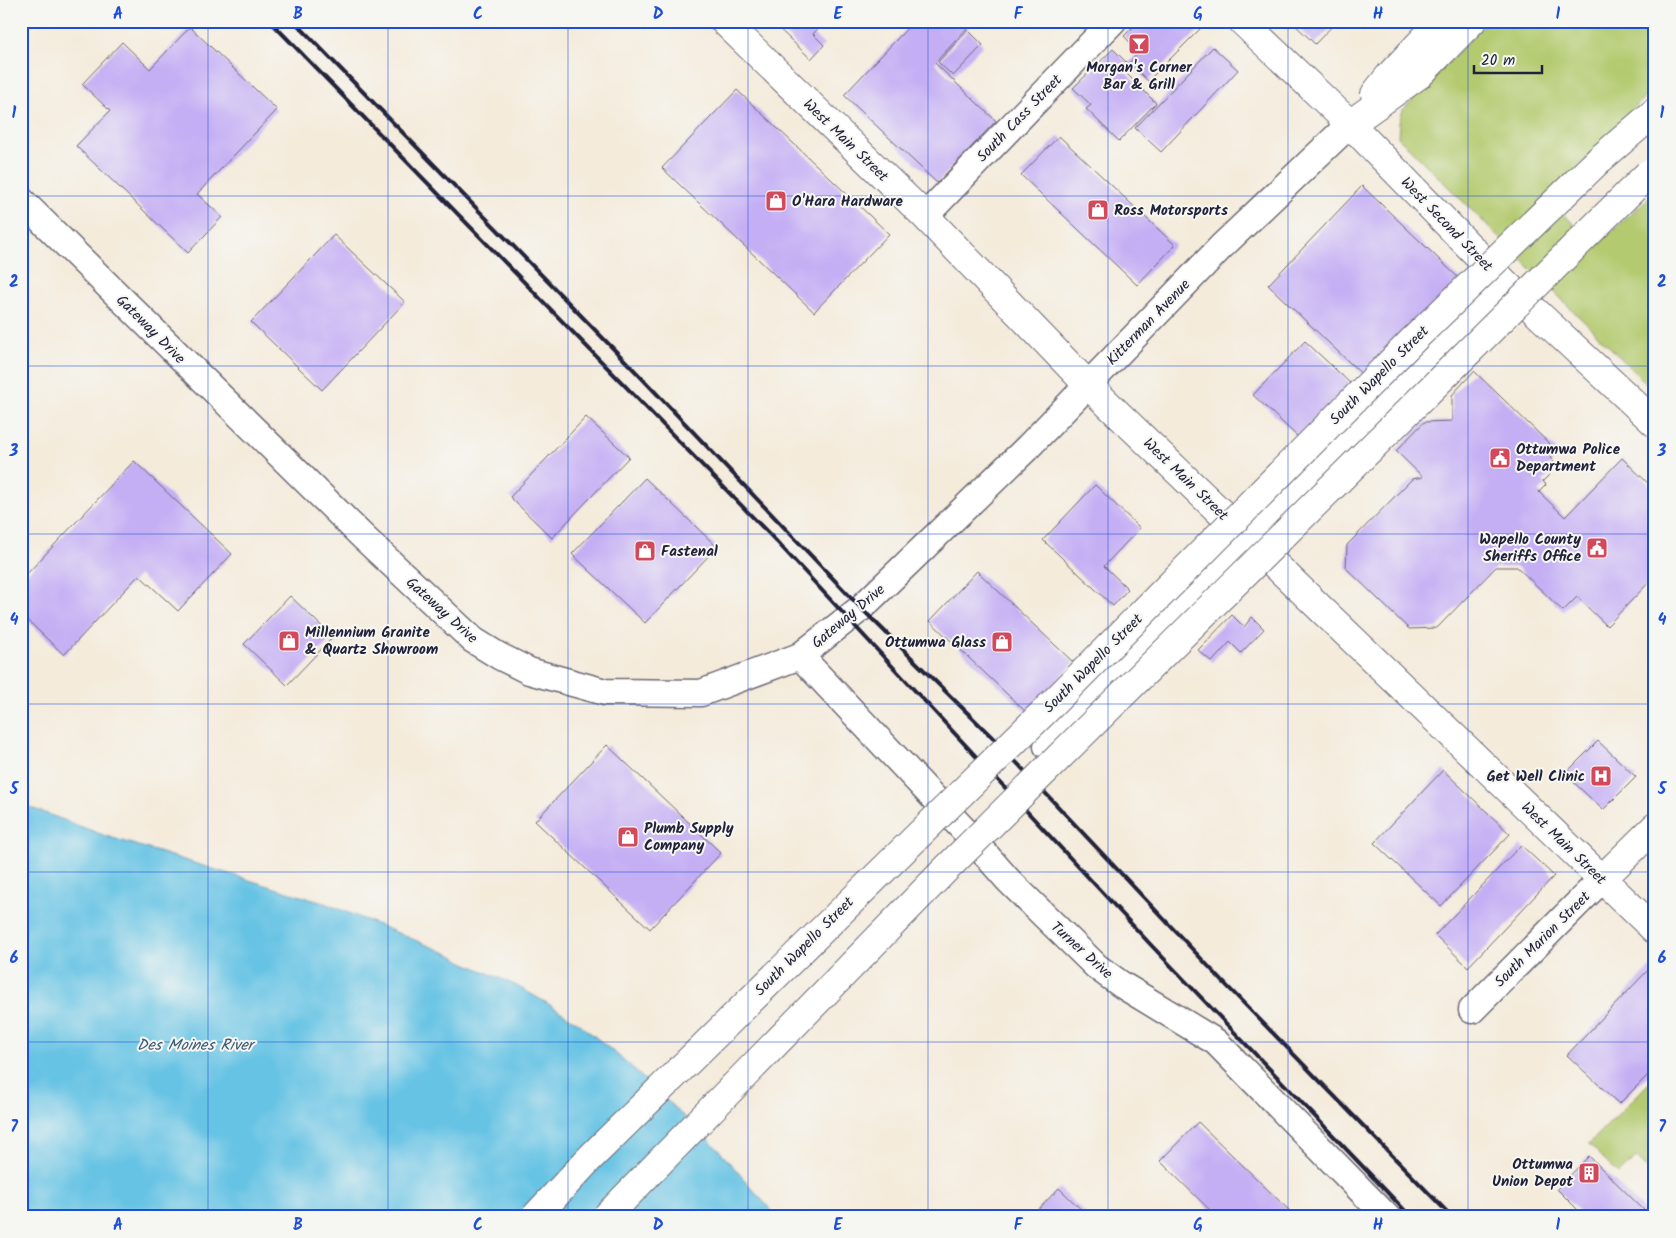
<svg xmlns="http://www.w3.org/2000/svg" width="1676" height="1238" font-family="Kalam,sans-serif">
<rect width="100%" height="100%" fill="#f6f6f2"/>
<filter id="ink" filterUnits="userSpaceOnUse"><feTurbulence type="fractalNoise" baseFrequency=".02" numOctaves="2"/><feDisplacementMap in="SourceGraphic" scale="10" xChannelSelector="R" yChannelSelector="G"/><feConvolveMatrix kernelMatrix="1 2 1 2 8 2 1 2 1" color-interpolation-filters="sRGB"/></filter>
<filter id="wash" filterUnits="userSpaceOnUse"><feTurbulence type="fractalNoise" baseFrequency=".0096" numOctaves="4" result="noise"/><feDisplacementMap in="SourceGraphic" scale="20" xChannelSelector="R" yChannelSelector="G"/><feGaussianBlur stdDeviation="1.12" result="paint"/><feColorMatrix in="noise" values="0 0 0 0 0 0 0 0 0 0 0 0 0 0 0 0 0 1.4 0 .05"/><feComposite in="paint" operator="in"/></filter>
<g filter="url(#wash)">
<rect width="100%" height="100%" fill="#f4ebdb"/>
<path fill="#b4ca6f" stroke="#6b7655" d="M 1488,21 L 1655,21 L 1655,86 L 1547,200 L 1597,245 L 1655,192 L 1655,386 L 1649,386 L 1398,137 L 1399,123 L 1403,110 Z
M 1655,1077 L 1655,1176 L 1636,1157 L 1619,1174 L 1589,1144 Z"/>
<path fill="#66c3e4" stroke="#447290" d="M 21,804 L 106,836 L 327,904 L 454,956 L 461,961 L 515,985 L 547,1003 L 577,1022 L 626,1062 L 716,1147 L 777,1217 L 21,1217 Z"/>
<g id="blocks">
<path fill="#c4aff4" d="M 771,21 L 825,21 L 813,34 L 824,45 L 811,59 Z
M 914,21 L 969,21 L 971,24 L 935,63 L 996,121 L 937,183 L 844,95 Z
M 1139,21 L 1192,21 L 1200,29 L 1148,81 L 1129,63 L 1139,52 L 1124,36 Z
M 1291,21 L 1337,21 L 1315,44 Z
M 190,27 L 277,110 L 197,194 L 222,217 L 188,253 L 76,146 L 110,111 L 82,84 L 122,42 L 150,69 Z
M 968,30 L 983,45 L 953,76 L 938,62 Z
M 1213,47 L 1238,70 L 1161,152 L 1135,128 Z
M 1113,49 L 1131,67 L 1126,73 L 1156,103 L 1119,141 L 1086,109 L 1091,105 L 1073,88 Z
M 737,90 L 889,234 L 814,312 L 662,168 Z
M 1059,136 L 1175,245 L 1137,285 L 1021,175 Z
M 1362,186 L 1465,284 L 1371,383 L 1268,285 Z
M 334,235 L 405,302 L 322,390 L 251,322 Z
M 1305,341 L 1365,397 L 1313,451 L 1253,395 Z
M 1474,371 L 1557,451 L 1550,458 L 1553,461 L 1545,470 L 1550,474 L 1543,481 L 1546,485 L 1539,492 L 1565,517 L 1622,458 L 1655,490 L 1655,576 L 1607,626 L 1577,597 L 1563,611 L 1517,567 L 1496,567 L 1437,628 L 1409,629 L 1346,568 L 1347,545 L 1412,479 L 1423,477 L 1396,451 L 1424,422 L 1452,421 L 1452,395 Z
M 586,417 L 629,457 L 552,538 L 510,497 Z
M 134,461 L 232,554 L 178,611 L 139,575 L 64,655 L 21,614 L 21,580 Z
M 645,478 L 717,547 L 645,623 L 572,554 Z
M 1095,485 L 1140,528 L 1104,566 L 1128,589 L 1113,606 L 1043,540 Z
M 977,571 L 1074,663 L 1027,713 L 930,621 Z
M 290,596 L 333,637 L 287,685 L 244,644 Z
M 1232,615 L 1244,627 L 1252,617 L 1264,629 L 1241,653 L 1230,642 L 1212,662 L 1198,650 Z
M 1598,741 L 1636,777 L 1603,810 L 1565,774 Z
M 607,745 L 721,853 L 650,929 L 535,821 Z
M 1443,770 L 1510,834 L 1441,906 L 1374,843 Z
M 1521,845 L 1554,876 L 1468,967 L 1435,935 Z
M 1650,968 L 1655,972 L 1655,1068 L 1619,1104 L 1567,1055 Z
M 1198,1122 L 1296,1217 L 1217,1217 L 1160,1161 Z
M 1589,1156 L 1651,1217 L 1585,1217 L 1557,1189 Z
M 1059,1188 L 1089,1217 L 1031,1217 Z"/>
</g>
</g>
<g filter="url(#ink)">
<use href="#blocks" fill-opacity="0" stroke="#6c6873" stroke-width="1"/>
<g fill="none" stroke-linecap="round" stroke-linejoin="round">
<g stroke="#6c6873" stroke-width="29">
<path id="minor" d="M 21,200 L 362,536 L 473,640 L 499,656 L 529,671 L 605,692 L 701,693 L 800,656 L 861,608 L 1028,447 L 1221,247 L 1350,124
M 925,216 L 1113,21
M 800,656 L 965,831 L 1008,880 L 1097,967 L 1122,985 L 1216,1042 L 1387,1217
M 1047,746 L 1507,285
M 1472,1010 L 1602,879"/>
</g>
<g stroke="#6c6873" stroke-width="30">
<path id="major" d="M 724,21 L 925,216 L 1088,385 L 1655,930
M 1242,21 L 1350,124 L 1507,285 L 1655,423
M 1602,879 L 1655,827"/>
</g>
<g stroke="#6c6873" stroke-width="30">
<path id="highway" d="M 1375,94 L 1390,75 L 1441,21
M 1350,124 L 1420,74 L 1472,21
M 1599,160 L 1655,112"/>
</g>
<use href="#minor" stroke="#fff" stroke-width="26"/>
<use href="#major" stroke="#fff" stroke-width="28"/>
<use href="#highway" stroke="#fff" stroke-width="28"/>
<path stroke="#22223b" stroke-width="4" d="M 270,21 L 777,542 L 1151,945 L 1411,1217
M 294,21 L 637,373 L 861,608 L 1002,747 L 1227,986 L 1452,1217"/>
<g stroke="#6c6873" stroke-width="30" stroke-linecap="butt">
<path id="highway-bridge" d="M 535,1217 L 590,1158 L 1047,709 L 1413,340 L 1599,160
M 606,1217 L 946,869 L 1648,174"/>
</g>
<use href="#highway-bridge" stroke="#fff" stroke-width="28"/>
</g>
</g>
<path fill="none" stroke="#1d4ed8" stroke-width="1" stroke-opacity="0.55" d="M 208,21 L 208,1217M 388,21 L 388,1217M 568,21 L 568,1217M 748,21 L 748,1217M 928,21 L 928,1217M 1108,21 L 1108,1217M 1288,21 L 1288,1217M 1468,21 L 1468,1217M 21,196 L 1655,196M 21,366 L 1655,366M 21,534 L 1655,534M 21,704 L 1655,704M 21,872 L 1655,872M 21,1042 L 1655,1042"/>
<defs>
<g id="bar-square" transform="scale(1.125)"><rect x="-9" y="-9" width="18" height="18" rx="4" fill="#d1495b" stroke="#f6f6f2"/><path d="M-6-5H6L.8 .8V4.5H3.5V6h-7V4.5H-.8V.8Z" fill="#fff"/></g>
<g id="shop-square" transform="scale(1.125)"><rect x="-9" y="-9" width="18" height="18" rx="4" fill="#d1495b" stroke="#f6f6f2"/><path d="M-5-2.5h2.3a2.7 3.5 0 0 1 5.4 0H5L5.5 6h-11ZM-1.5-2.5h3a1.5 2.3 0 0 0-3 0Z" fill="#fff"/></g>
<g id="civic-square" transform="scale(1.125)"><rect x="-9" y="-9" width="18" height="18" rx="4" fill="#d1495b" stroke="#f6f6f2"/><path d="M-.6-6.5H3V-4.5H.6V-3L4-1V1h2V6H-6V1h2V-1L-.6-3ZM-1.2 2.5V6h2.4V2.5Z" fill="#fff"/></g>
<g id="hospital-square" transform="scale(1.125)"><rect x="-9" y="-9" width="18" height="18" rx="4" fill="#d1495b" stroke="#f6f6f2"/><path d="M-5-5h3v3.5h4V-5h3V5h-3V1.5h-4V5h-3Z" fill="#fff"/></g>
<g id="building-square" transform="scale(1.125)"><rect x="-9" y="-9" width="18" height="18" rx="4" fill="#d1495b" stroke="#f6f6f2"/><path d="M-4-6H4V6H1V3H-1V6H-4ZM-2.5-4.3h1.7v1.8h-1.7ZM.8-4.3h1.7v1.8H.8ZM-2.5-1h1.7V.8h-1.7ZM.8-1h1.7V.8H.8Z" fill="#fff"/></g>
</defs>
<g fill-rule="evenodd">
<use href="#bar-square" x="1139" y="44"/>
<use href="#shop-square" x="776" y="201"/>
<use href="#shop-square" x="1098" y="210"/>
<use href="#civic-square" x="1500" y="458"/>
<use href="#civic-square" x="1597" y="548"/>
<use href="#shop-square" x="645" y="551"/>
<use href="#shop-square" x="289" y="641"/>
<use href="#shop-square" x="1002" y="642"/>
<use href="#hospital-square" x="1601" y="776"/>
<use href="#shop-square" x="628" y="837"/>
<use href="#building-square" x="1589" y="1173"/>
</g>
<g text-anchor="middle" stroke-width="4" stroke-linejoin="round" paint-order="stroke">
<g font-size="15" font-weight="bold" fill="#22223b" stroke="#f6f6f2" text-anchor="start">
<text x="1139" y="72" text-anchor="middle">Morgan's Corner<tspan x="1139" dy="17">Bar &amp; Grill</tspan></text>
<text x="792" y="206">O'Hara Hardware</text>
<text x="1114" y="215">Ross Motorsports</text>
<text x="1516" y="454">Ottumwa Police<tspan x="1516" dy="17">Department</tspan></text>
<text x="1581" y="544" text-anchor="end">Wapello County<tspan x="1581" dy="17">Sheriffs Office</tspan></text>
<text x="661" y="556">Fastenal</text>
<text x="305" y="637">Millennium Granite<tspan x="305" dy="17">&amp; Quartz Showroom</tspan></text>
<text x="986" y="647" text-anchor="end">Ottumwa Glass</text>
<text x="1585" y="781" text-anchor="end">Get Well Clinic</text>
<text x="644" y="833">Plumb Supply<tspan x="644" dy="17">Company</tspan></text>
<text x="1573" y="1169" text-anchor="end">Ottumwa<tspan x="1573" dy="17">Union Depot</tspan></text>
</g>
<g font-size="15" fill="#22223b" stroke="#f6f6f2">
<text transform="translate(1019 118) rotate(-46)" y="5">South Cass Street</text>
<text transform="translate(846 140) rotate(44)" y="5">West Main Street</text>
<text transform="translate(1447 224) rotate(46)" y="5">West Second Street</text>
<text transform="translate(1148 322) rotate(-46)" y="5">Kitterman Avenue</text>
<text transform="translate(151 329) rotate(45)" y="5">Gateway Drive</text>
<text transform="translate(1379 375) rotate(-45)" y="5">South Wapello Street</text>
<text transform="translate(1186 479) rotate(44)" y="5">West Main Street</text>
<text transform="translate(442 610) rotate(42)" y="5">Gateway Drive</text>
<text transform="translate(848 616) rotate(-40)" y="5">Gateway Drive</text>
<text transform="translate(1093 663) rotate(-45)" y="5">South Wapello Street</text>
<text transform="translate(1564 843) rotate(44)" y="5">West Main Street</text>
<text transform="translate(1542 939) rotate(-45)" y="5">South Marion Street</text>
<text transform="translate(804 946) rotate(-45)" y="5">South Wapello Street</text>
<text transform="translate(1082 950) rotate(42)" y="5">Turner Drive</text>
</g>
<g font-size="16" font-style="italic" fill="#3a5a76" stroke="#f6f6f2">
<text x="195" y="1050">Des Moines River</text>
</g>
</g>
<rect width="1676" height="1238" fill="none" stroke="#f6f6f2" stroke-width="55"/>
<path d="M1474 65v8h68v-8" fill="none" stroke="#22223b" stroke-width="2.5"/>
<text x="1481" y="65" font-size="15" fill="#22223b" stroke="#f6f6f2" stroke-width="4" paint-order="stroke">20 m</text>
<rect x="28" y="28" width="1620" height="1182" fill="none" stroke="#1d4ed8" stroke-width="2"/>
<g font-size="16" text-anchor="middle" font-weight="bold" fill="#1d4ed8">
<text x="118" y="19">A</text>
<text x="298" y="19">B</text>
<text x="478" y="19">C</text>
<text x="658" y="19">D</text>
<text x="838" y="19">E</text>
<text x="1018" y="19">F</text>
<text x="1198" y="19">G</text>
<text x="1378" y="19">H</text>
<text x="1558" y="19">I</text>
<text x="14" y="118">1</text>
<text x="1662" y="118">1</text>
<text x="14" y="287">2</text>
<text x="1662" y="287">2</text>
<text x="14" y="456">3</text>
<text x="1662" y="456">3</text>
<text x="14" y="625">4</text>
<text x="1662" y="625">4</text>
<text x="14" y="794">5</text>
<text x="1662" y="794">5</text>
<text x="14" y="963">6</text>
<text x="1662" y="963">6</text>
<text x="14" y="1132">7</text>
<text x="1662" y="1132">7</text>
<text x="118" y="1230">A</text>
<text x="298" y="1230">B</text>
<text x="478" y="1230">C</text>
<text x="658" y="1230">D</text>
<text x="838" y="1230">E</text>
<text x="1018" y="1230">F</text>
<text x="1198" y="1230">G</text>
<text x="1378" y="1230">H</text>
<text x="1558" y="1230">I</text>
</g>
</svg>
